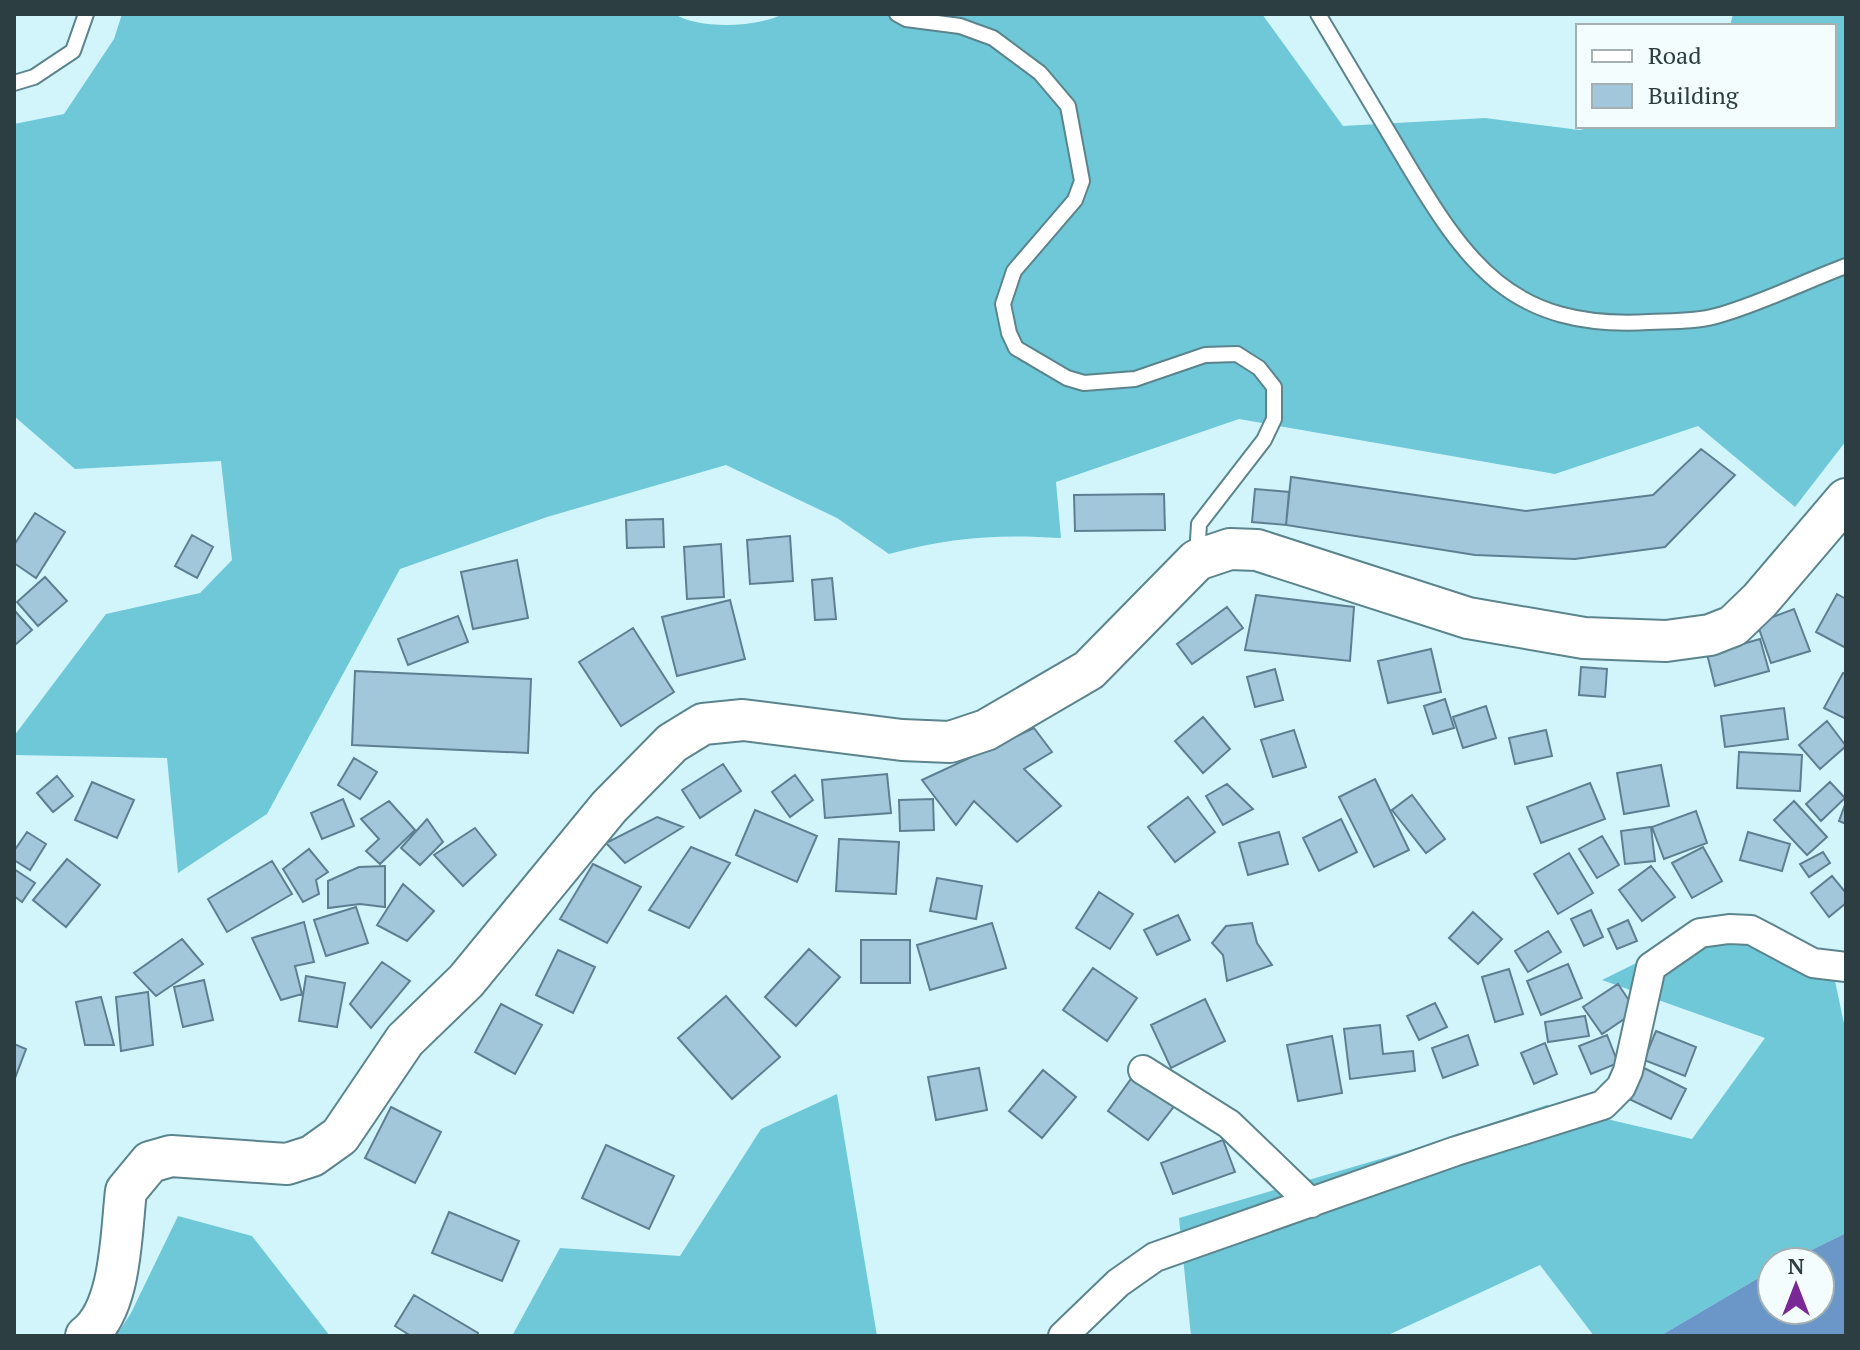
<svg xmlns="http://www.w3.org/2000/svg" width="1860" height="1350" font-family="'PT Serif',serif">
<rect width="100%" height="100%" fill="#d2f5fc"/>
<path fill="#6ec8d8" d="M 122,14 L 675,14 C 699,30 758,27 783,14 L 1262,14 L 1343,126 L 1485,118 L 1580,130 L 1595,126 L 1834,126 L 1834,26 L 1730,26 L 1733,14 L 1846,14 L 1846,441 L 1795,507 L 1698,426 L 1555,474 L 1239,419 L 1056,482 L 1061,538 C 999,534 950,537 889,554 L 837,518 L 726,465 L 547,517 L 400,569 L 267,814 L 178,873 L 167,758 L 14,755 L 14,736 L 106,614 L 200,593 L 232,560 L 221,461 L 75,469 L 14,416 L 14,124 L 64,114 L 114,39 Z
M 1719,922 L 1834,976 L 1846,1033 L 1846,1233 L 1787,1262 L 1772,1262 L 1772,1270 L 1660,1336 L 1594,1336 L 1540,1265 L 1386,1336 L 1191,1336 L 1179,1218 L 1404,1152 L 1547,1105 L 1692,1139 L 1765,1038 L 1602,980 Z
M 837,1094 L 877,1336 L 512,1336 L 560,1248 L 680,1256 L 761,1129 Z
M 178,1216 L 252,1236 L 330,1336 L 116,1336 L 131,1313 Z"/>
<path fill="#6b96c8" d="M 1846,1233 L 1846,1336 L 1660,1336 L 1772,1270 L 1772,1310 L 1820,1310 L 1820,1262 L 1787,1262 Z"/>
<path fill="#a3c7da" stroke="#5e7f91" stroke-width="2" d="M 1701,449 L 1735,475 L 1665,547 L 1575,559 L 1475,555 L 1286,525 L 1291,477 L 1526,511 L 1653,495 Z
M 1255,489 L 1289,492 L 1286,525 L 1252,522 Z
M 1164,494 L 1165,530 L 1075,531 L 1074,495 Z
M 35,513 L 65,532 L 36,578 L 14,563 L 14,545 Z
M 663,519 L 664,547 L 627,548 L 626,520 Z
M 192,535 L 213,547 L 197,578 L 175,566 Z
M 790,536 L 793,581 L 750,584 L 747,540 Z
M 721,544 L 724,597 L 687,599 L 684,547 Z
M 517,560 L 528,618 L 473,629 L 461,572 Z
M 45,577 L 67,601 L 38,626 L 17,602 Z
M 832,578 L 836,619 L 815,620 L 812,580 Z
M 1837,594 L 1846,599 L 1846,648 L 1816,632 Z
M 1256,595 L 1354,607 L 1350,661 L 1245,650 Z
M 730,600 L 745,659 L 677,676 L 662,617 Z
M 1227,607 L 1243,628 L 1192,664 L 1177,644 Z
M 1794,609 L 1810,651 L 1771,663 L 1757,623 Z
M 14,610 L 32,630 L 15,645 L 14,644 Z
M 458,616 L 468,642 L 408,665 L 398,639 Z
M 633,628 L 674,692 L 621,726 L 579,662 Z
M 1760,639 L 1769,671 L 1715,686 L 1707,654 Z
M 1431,649 L 1441,692 L 1388,703 L 1378,661 Z
M 1581,667 L 1607,669 L 1605,697 L 1579,695 Z
M 1275,669 L 1283,700 L 1255,707 L 1247,677 Z
M 355,671 L 531,679 L 528,753 L 352,745 Z
M 1843,673 L 1846,674 L 1846,719 L 1824,708 Z
M 1445,699 L 1454,728 L 1433,734 L 1424,706 Z
M 1486,706 L 1496,738 L 1463,748 L 1453,717 Z
M 1784,708 L 1788,739 L 1725,747 L 1721,716 Z
M 1203,717 L 1230,749 L 1203,773 L 1175,741 Z
M 1827,721 L 1846,746 L 1820,769 L 1799,745 Z
M 1034,728 L 1052,752 L 1024,769 L 1061,806 L 1017,842 L 974,801 L 956,825 L 922,780 Z
M 1294,730 L 1306,767 L 1273,777 L 1261,740 Z
M 1546,730 L 1552,756 L 1515,764 L 1509,738 Z
M 1739,752 L 1802,755 L 1800,791 L 1737,788 Z
M 354,758 L 377,772 L 360,799 L 338,785 Z
M 723,764 L 741,791 L 700,818 L 682,790 Z
M 1661,765 L 1669,806 L 1624,814 L 1617,773 Z
M 887,774 L 891,813 L 825,818 L 822,780 Z
M 795,775 L 813,800 L 790,817 L 772,792 Z
M 57,776 L 73,796 L 53,812 L 37,793 Z
M 1375,779 L 1409,850 L 1374,867 L 1339,797 Z
M 92,782 L 134,800 L 117,838 L 75,820 Z
M 1830,782 L 1845,798 L 1821,821 L 1806,804 Z
M 1590,783 L 1605,819 L 1541,843 L 1527,807 Z
M 1227,784 L 1253,809 L 1223,825 L 1206,796 Z
M 1412,795 L 1445,839 L 1426,853 L 1392,810 Z
M 1188,797 L 1215,832 L 1175,862 L 1148,827 Z
M 343,799 L 354,826 L 322,839 L 311,813 Z
M 933,799 L 934,830 L 900,831 L 899,800 Z
M 389,801 L 415,830 L 380,864 L 366,851 L 379,839 L 361,819 Z
M 1794,801 L 1827,837 L 1807,855 L 1774,820 Z
M 1846,802 L 1846,824 L 1839,821 Z
M 755,810 L 817,836 L 797,882 L 736,855 Z
M 1696,811 L 1707,843 L 1664,859 L 1652,827 Z
M 657,817 L 683,827 L 625,863 L 606,843 Z
M 427,819 L 443,842 L 420,865 L 401,848 Z
M 1341,819 L 1357,852 L 1319,871 L 1303,838 Z
M 1651,827 L 1655,861 L 1625,864 L 1621,831 Z
M 475,828 L 496,855 L 463,886 L 434,855 Z
M 27,832 L 46,844 L 30,870 L 14,860 L 14,851 Z
M 1279,832 L 1288,864 L 1248,875 L 1239,843 Z
M 1748,832 L 1790,844 L 1782,871 L 1740,860 Z
M 1602,836 L 1619,865 L 1597,878 L 1579,849 Z
M 839,839 L 899,842 L 896,894 L 836,891 Z
M 691,847 L 730,863 L 689,928 L 649,910 Z
M 1703,847 L 1722,881 L 1692,898 L 1672,863 Z
M 309,849 L 328,872 L 316,880 L 319,894 L 303,902 L 283,869 Z
M 1823,852 L 1830,863 L 1809,877 L 1800,864 Z
M 1569,853 L 1593,893 L 1558,914 L 1534,874 Z
M 67,859 L 100,885 L 66,927 L 33,900 Z
M 272,861 L 292,894 L 227,932 L 208,899 Z
M 593,864 L 641,887 L 607,943 L 560,919 Z
M 385,866 L 385,907 L 360,904 L 328,908 L 328,881 L 359,867 Z
M 1651,866 L 1675,897 L 1642,921 L 1619,890 Z
M 14,869 L 35,883 L 22,902 L 14,896 Z
M 1832,876 L 1846,893 L 1846,903 L 1829,917 L 1811,893 Z
M 937,878 L 982,886 L 976,919 L 930,911 Z
M 403,884 L 434,911 L 407,941 L 377,925 Z
M 1099,892 L 1133,914 L 1110,949 L 1076,928 Z
M 356,907 L 368,943 L 326,956 L 314,920 Z
M 1591,910 L 1603,937 L 1584,946 L 1571,919 Z
M 1473,912 L 1502,939 L 1478,964 L 1449,938 Z
M 1178,915 L 1190,940 L 1157,955 L 1144,930 Z
M 1628,920 L 1637,941 L 1617,949 L 1608,929 Z
M 304,922 L 314,962 L 295,966 L 302,994 L 281,1000 L 252,938 Z
M 992,923 L 1006,968 L 930,990 L 917,945 Z
M 1252,923 L 1257,943 L 1272,965 L 1227,981 L 1223,955 L 1212,943 L 1226,926 Z
M 1548,931 L 1561,952 L 1528,972 L 1515,951 Z
M 182,939 L 203,964 L 156,996 L 134,973 Z
M 861,940 L 910,940 L 910,983 L 861,983 Z
M 809,949 L 840,977 L 796,1026 L 765,997 Z
M 558,950 L 595,967 L 573,1013 L 536,995 Z
M 382,962 L 410,981 L 371,1028 L 350,1004 Z
M 1568,964 L 1582,998 L 1541,1015 L 1527,981 Z
M 1093,968 L 1137,998 L 1107,1041 L 1063,1010 Z
M 1509,969 L 1523,1014 L 1495,1022 L 1482,977 Z
M 306,976 L 345,983 L 337,1027 L 299,1021 Z
M 204,980 L 213,1020 L 183,1027 L 174,987 Z
M 1618,984 L 1636,1011 L 1602,1034 L 1583,1007 Z
M 148,992 L 153,1045 L 121,1051 L 116,997 Z
M 726,996 L 780,1057 L 732,1099 L 678,1038 Z
M 101,997 L 114,1045 L 85,1045 L 76,1002 Z
M 1205,999 L 1225,1041 L 1171,1068 L 1151,1025 Z
M 1435,1003 L 1447,1027 L 1419,1040 L 1407,1016 Z
M 501,1004 L 542,1025 L 515,1074 L 475,1052 Z
M 1585,1016 L 1589,1036 L 1548,1042 L 1545,1022 Z
M 1380,1025 L 1383,1054 L 1413,1051 L 1415,1071 L 1350,1079 L 1344,1029 Z
M 1656,1031 L 1696,1047 L 1685,1076 L 1644,1060 Z
M 1468,1035 L 1478,1065 L 1443,1078 L 1432,1048 Z
M 1607,1035 L 1618,1063 L 1591,1074 L 1579,1046 Z
M 1332,1036 L 1342,1093 L 1298,1101 L 1287,1045 Z
M 1545,1043 L 1557,1074 L 1534,1084 L 1521,1053 Z
M 14,1044 L 26,1049 L 14,1081 Z
M 979,1068 L 987,1110 L 936,1120 L 928,1077 Z
M 1644,1068 L 1686,1089 L 1671,1119 L 1629,1099 Z
M 1138,1069 L 1179,1100 L 1148,1140 L 1108,1111 Z
M 1043,1070 L 1076,1097 L 1042,1138 L 1009,1111 Z
M 391,1107 L 441,1132 L 415,1183 L 365,1158 Z
M 1223,1140 L 1235,1172 L 1173,1194 L 1161,1163 Z
M 606,1145 L 674,1176 L 649,1229 L 582,1198 Z
M 449,1212 L 519,1241 L 502,1281 L 432,1253 Z
M 414,1295 L 478,1333 L 477,1336 L 411,1336 L 395,1326 Z"/>
<g fill="none" stroke-linecap="round" stroke-linejoin="round">
<g stroke="#5b848c" stroke-width="18">
<path id="service" d="M 897,14 L 906,19 L 960,26 L 993,38 L 1040,73 L 1068,106 L 1082,181 L 1075,200 L 1014,271 L 1003,304 L 1009,333 L 1016,348 L 1067,378 L 1084,383 L 1135,379 L 1205,355 L 1237,354 L 1259,368 L 1274,387 L 1274,419 L 1264,440 L 1199,524 L 1197,556
M 1318,14 C 1346,61 1374,108 1402,155 C 1466,263 1510,330 1649,322 C 1671,321 1695,322 1716,316 C 1760,304 1803,282 1846,266
M 14,83 L 34,77 L 73,51 L 86,14"/>
</g>
<g stroke="#5b848c" stroke-width="32">
<path id="minor" d="M 1143,1070 L 1229,1124 L 1311,1203
M 1063,1336 L 1118,1283 L 1155,1257 L 1456,1151 L 1603,1105 L 1621,1087 L 1628,1071 L 1651,967 L 1700,933 L 1729,929 L 1751,930 L 1813,963 L 1846,967"/>
</g>
<g stroke="#5b848c" stroke-width="44">
<path id="secondary" d="M 86,1336 C 122,1309 121,1231 126,1191 L 150,1162 L 171,1156 L 287,1164 L 312,1156 L 340,1136 L 405,1040 L 466,981 L 609,807 L 672,743 L 703,724 L 743,720 L 902,740 L 950,742 L 986,730 L 1089,670 L 1197,560 L 1230,549 L 1257,550 L 1468,618 L 1584,638 L 1666,641 L 1710,635 L 1733,626 L 1760,600 L 1846,499"/>
</g>
<use href="#service" stroke="#fff" stroke-width="14"/>
<use href="#minor" stroke="#fff" stroke-width="28"/>
<use href="#secondary" stroke="#fff" stroke-width="40"/>
</g>
<rect width="1860" height="1350" fill="none" stroke="#2c3e41" stroke-width="32"/>
<rect x="1576" y="24" width="260" height="104" fill="#f4fdfe" stroke="#a4b1b2" stroke-width="2"/>
<rect x="1592" y="50" width="40" height="12" fill="#ffffff" stroke="#a4b1b2" stroke-width="2"/>
<text x="1648" y="64" font-size="24" fill="#2c3e41">Road</text>
<rect x="1592" y="84" width="40" height="24" fill="#a3c7da" stroke="#a4b1b2" stroke-width="2"/>
<text x="1648" y="104" font-size="24" fill="#2c3e41">Building</text>
<g transform="translate(1796 1286)"><circle r="38" fill="#f4fdfe" stroke="#a4b1b2" stroke-width="2"/>
<path d="M0-6L14 30L0 20L-14 30Z" fill="#7b2897"/>
<text y="-12" font-size="22" font-weight="bold" text-anchor="middle" fill="#2c3e41">N</text>
</g>
</svg>
